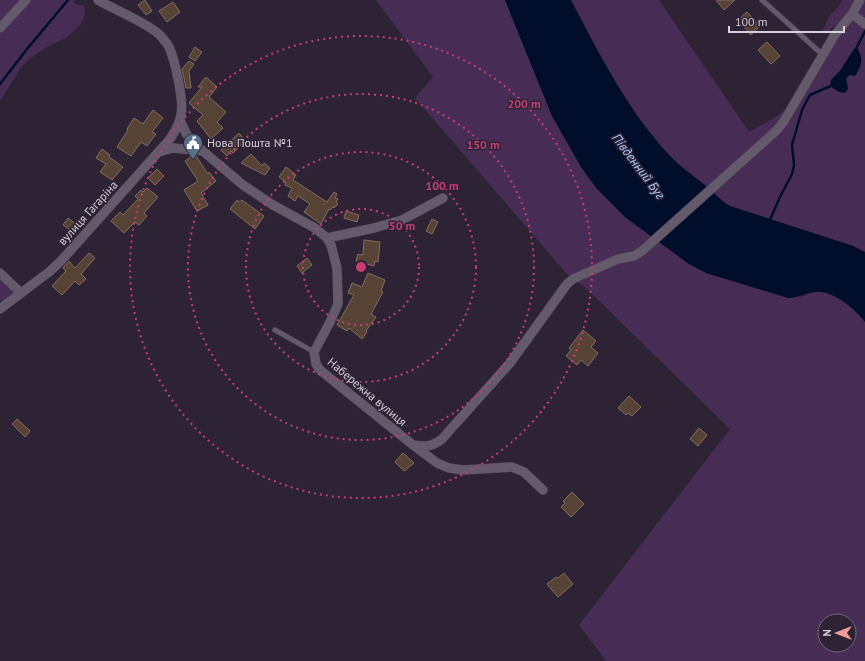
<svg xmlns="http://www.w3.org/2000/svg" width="865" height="661" font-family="'PT Sans',sans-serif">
<rect width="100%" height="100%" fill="#2e2334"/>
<path fill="#472d55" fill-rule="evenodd" d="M 0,0 L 75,0 L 73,3 L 84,6 L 85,14 L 81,24 L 74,31 L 66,38 L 52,44 L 35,55 L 27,61 L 20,69 L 0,101 Z
M 376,0 L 505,0 L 552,116 L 590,180 L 625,217 L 689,264 L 801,297 C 806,295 811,292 816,292 C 834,290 855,309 865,322 L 865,661 L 606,661 L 579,625 L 730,429 L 589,291 L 567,274 L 415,98 L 433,77 ZM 825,621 L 849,621 L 849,645 L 825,645 Z
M 571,0 L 659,0 L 749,132 L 774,118 L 788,107 L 862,0 L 865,0 L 865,252 L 853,246 L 730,206 C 720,200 714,193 705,185 C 693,176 680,167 670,156 C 628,111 599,54 571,0 ZM 854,49 L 850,75 L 846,78 L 848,89 L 831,80 L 840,71 Z
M 842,0 L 855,0 L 852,8 L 839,25 L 834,26 L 826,34 L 823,30 L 830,15 L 840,5 Z
M 0,273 L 21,293 L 4,305 L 0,300 Z"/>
<path fill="#000e2b" d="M 505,0 L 571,0 C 599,54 628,111 670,156 C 681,167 693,176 705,185 C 714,193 720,200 730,206 L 853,246 L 865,252 L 865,322 C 855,309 833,290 815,292 C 805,293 798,298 788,298 L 706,273 L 689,264 L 625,217 L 597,189 L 581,167 L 552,116 Z
M 857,47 C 864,60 862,64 855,76 L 850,75 L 846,78 L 848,89 L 845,93 L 839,92 L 830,86 L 831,80 L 840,71 L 854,49 Z"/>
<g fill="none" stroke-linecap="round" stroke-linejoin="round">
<path stroke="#000e2b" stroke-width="2.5" d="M 856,49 L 865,31
M 0,84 L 27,49 L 68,0
M 769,222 L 780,197 L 792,174 L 794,165 L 792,145 L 802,110 L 810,95 L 833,85"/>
</g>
<path fill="#574336" stroke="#836d60" d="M 145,0 L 152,11 L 146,15 L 138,5 Z
M 716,0 L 735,0 L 724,10 Z
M 173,2 L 180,12 L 167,22 L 159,11 Z
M 747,12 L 760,26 L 751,35 L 738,20 Z
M 767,42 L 780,56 L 771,64 L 758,50 Z
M 195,47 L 202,52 L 195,61 L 189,57 Z
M 189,61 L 194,64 L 189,71 L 191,88 L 186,88 L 182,69 Z
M 206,77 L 217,87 L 209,97 L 226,112 L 217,122 L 223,128 L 211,139 L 197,121 L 203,115 L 189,103 L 202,87 L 198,87 Z
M 153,110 L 163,118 L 152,132 L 156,134 L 147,146 L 141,142 L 131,156 L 117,147 L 128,130 L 127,129 L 134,118 L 143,124 Z
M 239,133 L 247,143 L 242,147 L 241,145 L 233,153 L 231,151 L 227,156 L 221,150 Z
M 102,149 L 110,155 L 109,157 L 123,167 L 112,180 L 100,172 L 106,164 L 96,158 Z
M 251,154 L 262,166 L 264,163 L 270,168 L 265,175 L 241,163 Z
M 192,156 L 196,156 L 208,174 L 209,172 L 216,181 L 201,193 L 208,205 L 197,211 L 184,190 L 198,181 L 185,161 Z
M 286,167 L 296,175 L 293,180 L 327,202 L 334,192 L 337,194 L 335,198 L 338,199 L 336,202 L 338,204 L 334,208 L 333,207 L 330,210 L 329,209 L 321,224 L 304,212 L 310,204 L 298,196 L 295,201 L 288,196 L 292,188 L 285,185 L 286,182 L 279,177 Z
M 157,169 L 164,176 L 155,185 L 148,178 Z
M 147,188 L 158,197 L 144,213 L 147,216 L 139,225 L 135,222 L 124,233 L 111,221 L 120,212 L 123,215 L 138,199 L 135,196 L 141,190 L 143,192 Z
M 237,200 L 240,202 L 242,200 L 264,216 L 255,229 L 230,209 Z
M 346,211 L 359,215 L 357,222 L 344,218 Z
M 68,218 L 77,225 L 72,231 L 63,225 Z
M 432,219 L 438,222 L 432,234 L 426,231 Z
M 364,240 L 380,242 L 378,262 L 375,261 L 374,266 L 356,261 L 358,254 L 363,255 Z
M 89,253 L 95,258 L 81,274 L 86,279 L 79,285 L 75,281 L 62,295 L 52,286 L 66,271 L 63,268 L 69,261 L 75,268 Z
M 307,258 L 312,265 L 302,273 L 297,266 Z
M 368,273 L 385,280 L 381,291 L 383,292 L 371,314 L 376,317 L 366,331 L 367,332 L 362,339 L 349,328 L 347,331 L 337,325 L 354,295 L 348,293 L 352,283 L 362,287 Z
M 583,330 L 596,341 L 591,347 L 598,353 L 588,366 L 581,360 L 577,365 L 566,356 L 571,350 L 569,348 Z
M 629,396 L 641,407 L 632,416 L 628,413 L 626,415 L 618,408 Z
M 17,419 L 30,431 L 25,437 L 12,424 Z
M 699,428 L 707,435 L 698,446 L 690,439 Z
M 403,453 L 414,463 L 404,471 L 395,462 Z
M 572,492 L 584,504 L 571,517 L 561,507 L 565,503 L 563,501 Z
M 564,573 L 573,584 L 558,597 L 547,584 L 556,577 L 558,578 Z"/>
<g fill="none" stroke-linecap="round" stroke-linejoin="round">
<g stroke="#483f4d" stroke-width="6">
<path id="service" d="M 762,0 L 823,55
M 275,330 L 314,352"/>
</g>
<g stroke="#483f4d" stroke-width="10">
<path id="minor" d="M 852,14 L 865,24
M 0,28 L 26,0
M 180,120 L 186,133 L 191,141 L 243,185 L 273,205 L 315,228 L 327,238 L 331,245 L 337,268 L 338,304 L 330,322 L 314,352 L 316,364 L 320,370 L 413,445 L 437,463 L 449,468 L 463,470 L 512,467 L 524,472 L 543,490
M 159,152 L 173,148 L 202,151
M 327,238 L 374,228 L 402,220 L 443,198
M 0,273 L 21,293
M 0,309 L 49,272 L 61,261 L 170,139 C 175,131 180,124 181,114 C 184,101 175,60 169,47 C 167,43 163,39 160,35 C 146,22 115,10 98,0
M 413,445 C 425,447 432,447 442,439 L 510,363 L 567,284 L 573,279 L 618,259 L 634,256 L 642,251 L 776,131 L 784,121 L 834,36 L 852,14 L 860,0"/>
</g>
<use href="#service" stroke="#65596c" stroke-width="4.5"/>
<use href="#minor" stroke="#65596c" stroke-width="9"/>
</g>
<g fill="none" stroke="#c63d75" stroke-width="2" stroke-dasharray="2 4">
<circle cx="361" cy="267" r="58"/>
<circle cx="361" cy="267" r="115"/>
<circle cx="361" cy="267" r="173"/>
<circle cx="361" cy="267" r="231"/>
</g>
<defs>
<g id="civic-pin" transform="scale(1)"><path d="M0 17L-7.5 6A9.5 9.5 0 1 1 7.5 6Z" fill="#5c6f8a" stroke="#2e2334"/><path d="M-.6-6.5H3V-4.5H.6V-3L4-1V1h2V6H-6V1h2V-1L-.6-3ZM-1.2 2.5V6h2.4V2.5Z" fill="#fff"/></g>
</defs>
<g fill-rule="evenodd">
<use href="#civic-pin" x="193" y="143"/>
</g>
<g text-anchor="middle" stroke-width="3" stroke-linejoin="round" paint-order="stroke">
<g font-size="12" fill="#d7d0db" stroke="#2e2334" text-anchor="start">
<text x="207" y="147">Нова Пошта №1</text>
</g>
<g font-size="12" fill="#d7d0db" stroke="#2e2334">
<text transform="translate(88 213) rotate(-48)" y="4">вулиця Гагаріна</text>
<text transform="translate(367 392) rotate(40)" y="4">Набережна вулиця</text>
</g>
<g font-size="13" font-style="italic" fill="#a6cafe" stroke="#2e2334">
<text transform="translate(639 166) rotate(53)" y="5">Південний Буг</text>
</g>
</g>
<circle cx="361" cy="267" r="6" fill="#c63d75" stroke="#2e2334" stroke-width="2"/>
<g font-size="12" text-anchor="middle" font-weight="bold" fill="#c63d75" stroke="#2e2334" stroke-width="3" stroke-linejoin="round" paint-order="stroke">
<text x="524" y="108">200 m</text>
<text x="483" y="149">150 m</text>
<text x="442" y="190">100 m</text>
<text x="402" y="230">50 m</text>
</g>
<g transform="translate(837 633) rotate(270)"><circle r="19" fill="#2e2334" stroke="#726877"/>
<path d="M0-3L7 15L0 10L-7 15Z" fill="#f59b99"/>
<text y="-6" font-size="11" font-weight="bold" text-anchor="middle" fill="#d7d0db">N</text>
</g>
<path d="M729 26v6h115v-6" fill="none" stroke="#d7d0db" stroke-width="2"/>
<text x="735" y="26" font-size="12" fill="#d7d0db" stroke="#2e2334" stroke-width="3" paint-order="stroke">100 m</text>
</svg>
